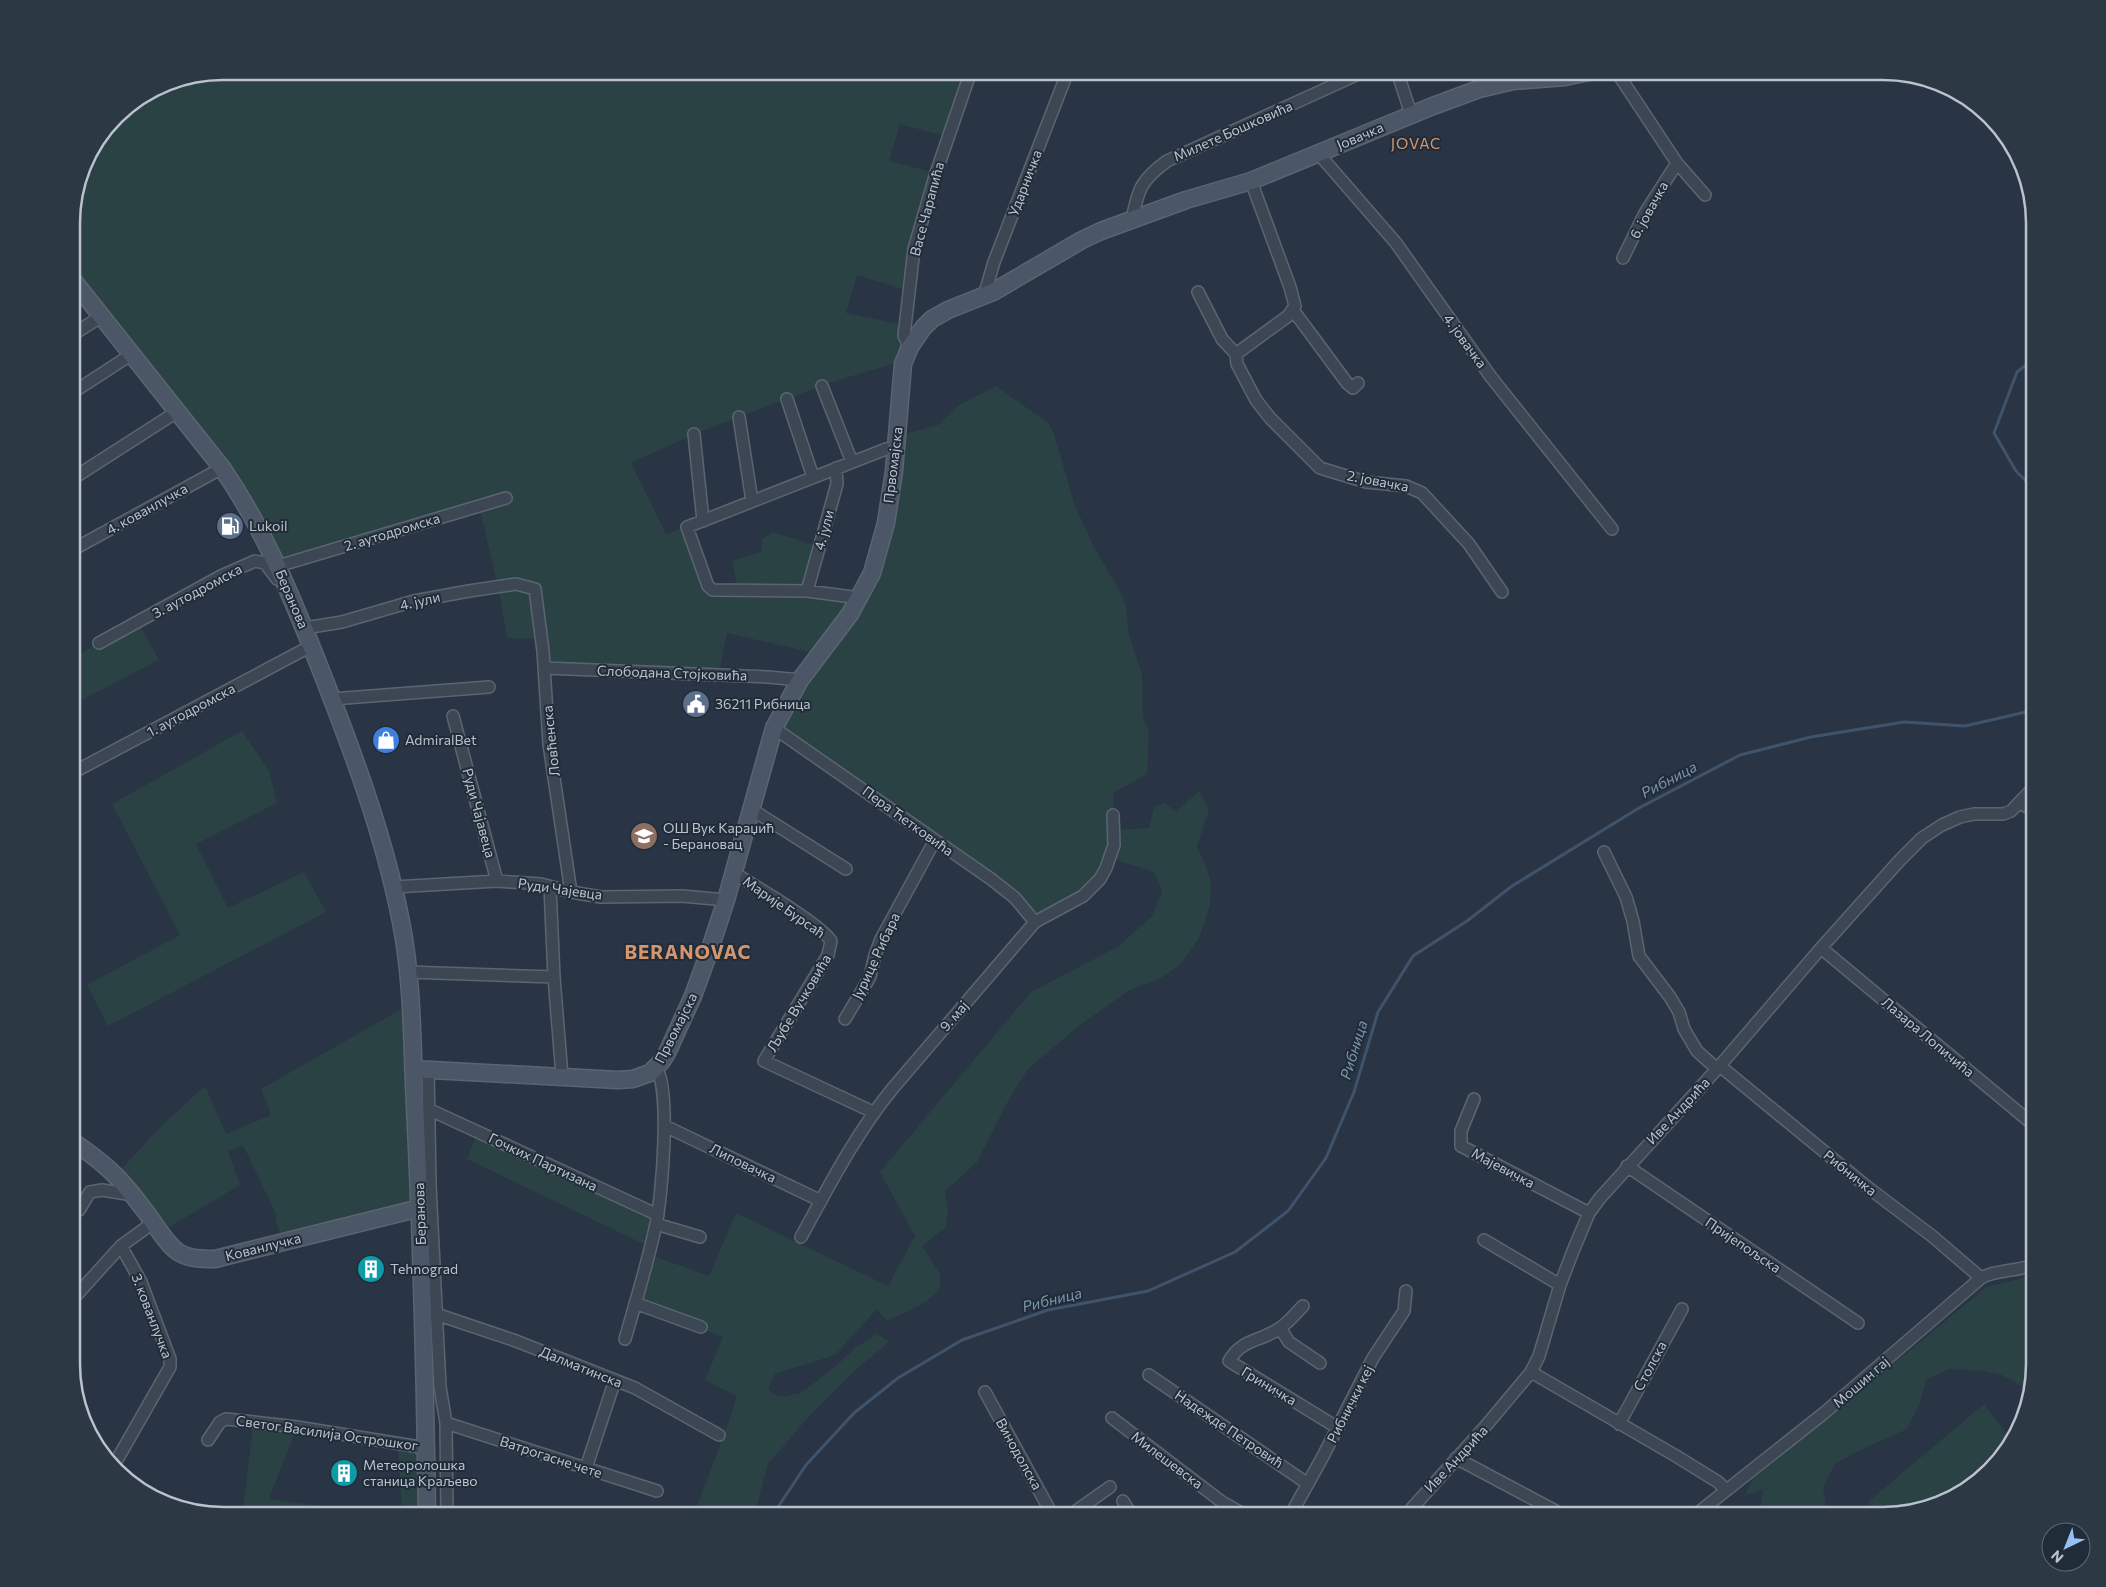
<svg xmlns="http://www.w3.org/2000/svg" width="2106" height="1587" font-family="Commissioner,sans-serif">
<rect width="100%" height="100%" fill="#293544"/>
<path fill="#2b4244" d="M 223,71 L 971,71 L 948,137 L 900,124 L 889,161 L 936,173 L 909,291 L 857,275 L 846,313 L 898,324 L 905,328 L 898,364 L 892,364 L 829,383 L 694,434 L 631,463 L 666,534 L 687,527 L 708,586 L 738,591 L 732,561 L 761,552 L 762,539 L 773,532 L 820,547 L 808,591 L 859,598 L 872,573 L 897,436 L 938,425 L 958,406 L 996,386 L 1048,423 L 1054,434 L 1074,503 L 1093,545 L 1123,597 L 1126,607 L 1129,636 L 1142,674 L 1143,717 L 1149,732 L 1147,774 L 1113,793 L 1115,830 L 1149,828 L 1154,807 L 1165,803 L 1176,812 L 1199,791 L 1209,809 L 1197,847 L 1204,861 L 1211,882 L 1210,905 L 1199,938 L 1180,965 L 1156,981 L 1131,989 L 1081,1024 L 1029,1068 L 1010,1097 L 977,1162 L 945,1191 L 948,1209 L 946,1227 L 922,1246 L 940,1274 L 940,1289 L 923,1304 L 887,1321 L 877,1309 L 835,1355 L 775,1374 L 768,1390 L 780,1397 L 801,1393 L 835,1367 L 855,1348 L 877,1334 L 889,1342 L 852,1373 L 811,1414 L 768,1464 L 754,1516 L 693,1516 L 725,1433 L 737,1396 L 705,1380 L 723,1337 L 635,1303 L 648,1254 L 709,1276 L 736,1213 L 888,1286 L 915,1236 L 880,1172 L 1031,992 L 1119,946 L 1152,916 L 1162,892 L 1154,872 L 1110,858 L 1100,879 L 1035,922 L 1024,907 L 774,728 L 819,654 L 727,633 L 718,676 L 544,668 L 541,639 L 507,638 L 498,586 L 479,506 L 278,566 L 245,502 L 72,279 L 72,213 L 83,164 L 116,115 L 165,83 Z
M 138,622 L 159,660 L 72,705 L 72,658 Z
M 242,731 L 269,771 L 277,803 L 196,844 L 228,908 L 304,872 L 326,912 L 108,1026 L 87,985 L 180,935 L 112,804 Z
M 409,1005 L 420,1208 L 283,1242 L 275,1219 L 277,1216 L 243,1145 L 228,1151 L 240,1185 L 161,1232 L 116,1175 L 160,1127 L 205,1086 L 226,1134 L 271,1115 L 261,1089 Z
M 478,1132 L 658,1215 L 650,1247 L 467,1159 Z
M 2035,1275 L 2035,1365 L 2033,1375 L 2023,1387 L 2002,1375 L 1985,1371 L 1948,1369 L 1926,1380 L 1919,1405 L 1907,1429 L 1852,1454 L 1835,1464 L 1823,1487 L 1827,1516 L 1751,1516 L 1761,1505 L 1763,1489 L 1744,1496 L 1753,1479 L 1987,1287 Z
M 1984,1404 L 2012,1441 L 2003,1457 L 1950,1500 L 1880,1516 L 1868,1502 Z
M 254,1420 L 297,1427 L 269,1499 L 391,1516 L 222,1516 L 174,1508 L 165,1503 L 243,1508 Z
M 398,1443 L 426,1448 L 427,1516 L 402,1516 Z"/>
<g fill="none" stroke-linecap="round" stroke-linejoin="round">
<path stroke="#3f546c" stroke-width="3" d="M 2035,358 L 2017,372 L 1994,433 L 2016,471 L 2035,490
M 772,1516 L 806,1465 L 854,1413 L 898,1378 L 962,1340 L 1048,1310 L 1148,1291 L 1235,1252 L 1288,1211 L 1326,1158 L 1354,1092 L 1378,1012 L 1413,956 L 1467,921 L 1512,886 L 1639,808 L 1740,755 L 1811,737 L 1904,722 L 1965,726 L 2030,711 L 2035,707"/>
<g stroke="#5b6571" stroke-width="14">
<path id="street" d="M 1397,71 L 1411,114
M 1616,71 L 1677,163 L 1705,195
M 1974,102 L 1981,109
M 1318,153 L 1396,243 L 1491,377 L 1612,529
M 1251,181 L 1290,287 L 1295,306 L 1288,316 L 1236,354 L 1237,364 L 1256,400 L 1270,418 L 1320,468 L 1366,482 L 1406,486 L 1422,493 L 1469,544 L 1502,592
M 1132,220 C 1138,189 1141,180 1167,161 L 1365,71
M 1623,258 L 1645,213 L 1677,163
M 1198,292 L 1222,339 L 1236,354
M 984,296 L 994,262 L 1068,71
M 1293,310 L 1347,383 L 1353,388 L 1358,383
M 72,335 L 102,316
M 910,347 L 904,336 L 914,249 L 936,173 L 971,71
M 822,386 L 852,462
M 72,393 L 132,354
M 787,399 L 813,477
M 739,417 L 752,501
M 694,434 L 703,521
M 72,479 L 178,411
M 72,550 L 222,468
M 278,566 L 506,498
M 807,591 L 837,484 L 836,468
M 860,598 L 807,591 L 713,590 L 708,586 L 687,527 L 886,449 L 897,448
M 305,628 L 342,622 L 414,601 L 469,591 L 516,584 L 535,589 L 543,651 L 549,744 L 571,892
M 99,643 L 221,576 L 255,561 L 265,563 L 277,579
M 544,668 L 768,677 L 800,680
M 332,699 L 489,687
M 453,716 L 497,881
M 774,728 L 991,879 L 1015,898 L 1035,922
M 72,773 L 311,646
M 2020,803 L 2035,811
M 751,809 L 846,869
M 1604,852 L 1626,897 L 1633,921 L 1639,956 L 1670,997 L 1679,1012 L 1684,1029 L 1697,1051 L 1717,1069
M 734,873 C 753,885 822,925 831,941 L 828,955 L 764,1061 L 873,1112
M 394,887 L 497,881 L 541,884 L 571,892 L 601,897 L 682,896 L 726,900
M 550,887 L 554,977 L 562,1076
M 1821,948 L 2035,1126
M 407,972 L 554,977
M 845,1019 L 870,977 L 875,955 L 881,939 L 935,840
M 1720,1066 L 1866,1186 L 1932,1236 L 1981,1278
M 428,1068 L 430,1185 L 440,1387 L 446,1423 L 447,1516
M 1474,1099 L 1461,1131 L 1461,1146 L 1589,1213
M 428,1109 L 658,1215
M 665,1126 L 821,1201
M 1627,1166 L 1858,1323
M 79,1210 L 90,1192 L 102,1190 L 133,1195
M 656,1224 L 700,1237
M 801,1237 C 829,1186 856,1133 893,1088 L 1035,922 L 1083,896 L 1100,879 L 1106,868 L 1114,845 L 1113,815
M 1484,1240 L 1560,1285
M 72,1300 L 121,1246 L 154,1222
M 635,1303 L 701,1327
M 1303,1306 C 1296,1313 1289,1322 1280,1328 C 1261,1342 1242,1338 1229,1361 L 1338,1428
M 436,1314 L 516,1341 L 635,1388 L 719,1435
M 1280,1328 L 1289,1342 L 1320,1363
M 625,1339 C 636,1301 648,1262 656,1224 C 662,1197 671,1088 656,1068
M 1531,1372 L 1676,1456 L 1718,1482 L 1726,1490
M 1149,1375 L 1308,1484
M 985,1392 L 1053,1516
M 1112,1418 L 1222,1502 L 1247,1516
M 446,1423 L 657,1491
M 1619,1424 L 1682,1309
M 208,1440 L 220,1422 L 226,1419 L 297,1427 L 426,1448
M 1456,1458 L 1565,1516
M 114,1465 L 170,1367 L 170,1359 L 141,1282 L 121,1246
M 586,1468 L 615,1380
M 1123,1501 L 1132,1516
M 1069,1516 L 1110,1487
M 1290,1516 L 1322,1458 L 1373,1358 L 1404,1311 L 1406,1291
M 1405,1516 L 1484,1428 L 1531,1372 L 1539,1356 L 1560,1285 L 1573,1251 L 1589,1213 L 1600,1198 L 1717,1069 L 1821,948 L 1900,860 L 1922,838 L 1942,825 L 1960,817 L 1974,814 L 2003,814 L 2011,811 L 2035,786
M 1694,1516 L 1824,1413 L 1981,1278 C 1997,1269 2018,1272 2035,1264"/>
</g>
<g stroke="#5b6571" stroke-width="19">
<path id="secondary" d="M 72,279 L 222,468 C 264,529 291,595 318,663 C 351,747 384,834 401,922 C 413,982 412,1046 415,1107 C 422,1243 425,1379 427,1516
M 413,1069 L 618,1080 L 633,1079 L 650,1073 L 662,1061 L 667,1053 L 693,996 L 709,952 L 726,900 L 774,728 L 800,680 L 850,614 L 872,573 L 886,523 L 894,471 L 903,364 L 910,347 L 923,328 L 932,319 L 948,310 L 993,292 L 1082,240 L 1101,231 L 1186,200 L 1251,181 L 1433,106 L 1479,89 L 1513,81 L 1565,77 L 1593,71
M 72,1141 C 103,1162 119,1176 142,1207 C 152,1219 165,1243 178,1252 C 189,1259 202,1259 215,1259 L 420,1208"/>
</g>
<use href="#street" stroke="#3d4753" stroke-width="11"/>
<use href="#secondary" stroke="#4b5666" stroke-width="16"/>
</g>
<defs>
<g id="fuel-disc" transform="scale(1.4375)"><circle r="9.5" fill="#5c6f8a" stroke="#212c39"/><path d="M-5.5-6h7V0h2V4h1.3V-2.5L3-4.5l.8-.8L6-3V5H2.5V1h-1V6h-7ZM-4.2-4.7v3.2H.2V-4.7Z" fill="#fff"/></g>
<g id="civic-disc" transform="scale(1.4375)"><circle r="9.5" fill="#5c6f8a" stroke="#212c39"/><path d="M-.6-6.5H3V-4.5H.6V-3L4-1V1h2V6H-6V1h2V-1L-.6-3ZM-1.2 2.5V6h2.4V2.5Z" fill="#fff"/></g>
<g id="shop-disc" transform="scale(1.4375)"><circle r="9.5" fill="#3f7fe0" stroke="#212c39"/><path d="M-5-2.5h2.3a2.7 3.5 0 0 1 5.4 0H5L5.5 6h-11ZM-1.5-2.5h3a1.5 2.3 0 0 0-3 0Z" fill="#fff"/></g>
<g id="school-disc" transform="scale(1.4375)"><circle r="9.5" fill="#8d6e63" stroke="#212c39"/><path d="M0-5L7-2L0 1L-7-2ZM-4 1L0 2.5L4 1V4Q0 6-4 4Z" fill="#fff"/></g>
<g id="building-disc" transform="scale(1.4375)"><circle r="9.5" fill="#0f9aa8" stroke="#212c39"/><path d="M-4-6H4V6H1V3H-1V6H-4ZM-2.5-4.3h1.7v1.8h-1.7ZM.8-4.3h1.7v1.8H.8ZM-2.5-1h1.7V.8h-1.7ZM.8-1h1.7V.8H.8Z" fill="#fff"/></g>
</defs>
<g fill-rule="evenodd">
<use href="#fuel-disc" x="230" y="526"/>
<use href="#civic-disc" x="696" y="704"/>
<use href="#shop-disc" x="386" y="740"/>
<use href="#school-disc" x="644" y="836"/>
<use href="#building-disc" x="371" y="1269"/>
<use href="#building-disc" x="344" y="1473"/>
</g>
<g text-anchor="middle" stroke-width="4" stroke-linejoin="round" paint-order="stroke">
<g font-size="14" fill="#bac2cd" stroke="#212c39">
<text transform="translate(1233 131) rotate(-24)" y="5">Милете Бошковића</text>
<text transform="translate(1360 136) rotate(-23)" y="5">Јовачка</text>
<text transform="translate(1025 183) rotate(-69)" y="5">Ударничка</text>
<text transform="translate(927 209) rotate(-75)" y="5">Васе Чарапића</text>
<text transform="translate(1649 210) rotate(-61)" y="5">6. јовачка</text>
<text transform="translate(1465 341) rotate(54)" y="5">4. јовачка</text>
<text transform="translate(893 465) rotate(-83)" y="5">Првомајска</text>
<text transform="translate(1378 481) rotate(11)" y="5">2. јовачка</text>
<text transform="translate(147 509) rotate(-29)" y="5">4. кованлучка</text>
<text transform="translate(824 530) rotate(-75)" y="5">4. јули</text>
<text transform="translate(392 532) rotate(-17)" y="5">2. аутодромска</text>
<text transform="translate(197 591) rotate(-28)" y="5">3. аутодромска</text>
<text transform="translate(292 599) rotate(67)" y="5">Беранова</text>
<text transform="translate(420 601) rotate(-13)" y="5">4. јули</text>
<text transform="translate(672 673) rotate(2)" y="5">Слободана Стојковића</text>
<text transform="translate(191 710) rotate(-28)" y="5">1. аутодромска</text>
<text transform="translate(551 741) rotate(-96)" y="5">Ловћенска</text>
<text transform="translate(479 813) rotate(75)" y="5">Руди Чајавеца</text>
<text transform="translate(908 821) rotate(36)" y="5">Пера Ћетковића</text>
<text transform="translate(560 889) rotate(8)" y="5">Руди Чајевца</text>
<text transform="translate(784 907) rotate(35)" y="5">Марије Бурсаћ</text>
<text transform="translate(876 956) rotate(-65)" y="5">Јурице Рибара</text>
<text transform="translate(799 1003) rotate(-59)" y="5">Љубе Вучковића</text>
<text transform="translate(954 1016) rotate(-49)" y="5">9. мај</text>
<text transform="translate(676 1028) rotate(-63)" y="5">Првомајска</text>
<text transform="translate(1928 1037) rotate(40)" y="5">Лазара Лопичића</text>
<text transform="translate(1678 1111) rotate(-47)" y="5">Иве Андрића</text>
<text transform="translate(543 1162) rotate(25)" y="5">Гочких Партизана</text>
<text transform="translate(743 1163) rotate(26)" y="5">Липовачка</text>
<text transform="translate(1503 1168) rotate(28)" y="5">Мајевичка</text>
<text transform="translate(1850 1173) rotate(39)" y="5">Рибничка</text>
<text transform="translate(420 1214) rotate(-92)" y="5">Беранова</text>
<text transform="translate(1743 1245) rotate(34)" y="5">Пријепољска</text>
<text transform="translate(263 1247) rotate(-14)" y="5">Кованлучка</text>
<text transform="translate(152 1316) rotate(69)" y="5">3. кованлучка</text>
<text transform="translate(1650 1366) rotate(-62)" y="5">Столска</text>
<text transform="translate(581 1367) rotate(22)" y="5">Далматинска</text>
<text transform="translate(1861 1382) rotate(-41)" y="5">Мошин гај</text>
<text transform="translate(1269 1386) rotate(31)" y="5">Гриничка</text>
<text transform="translate(1350 1404) rotate(-63)" y="5">Рибнички кеј</text>
<text transform="translate(1229 1429) rotate(34)" y="5">Надежде Петровић</text>
<text transform="translate(327 1433) rotate(8)" y="5">Светог Василија Острошког</text>
<text transform="translate(1019 1454) rotate(61)" y="5">Винодолска</text>
<text transform="translate(551 1457) rotate(18)" y="5">Ватрогасне чете</text>
<text transform="translate(1456 1459) rotate(-47)" y="5">Иве Андрића</text>
<text transform="translate(1167 1460) rotate(37)" y="5">Милешевска</text>
</g>
<g font-size="14" fill="#bac2cd" stroke="#212c39" text-anchor="start">
<text x="249" y="531">Lukoil</text>
<text x="715" y="709">36211 Рибница</text>
<text x="405" y="745">AdmiralBet</text>
<text x="663" y="833">ОШ Вук Караџић<tspan x="663" dy="16">- Берановац</tspan></text>
<text x="390" y="1274">Tehnograd</text>
<text x="363" y="1470">Метеоролошка<tspan x="363" dy="16">станица Краљево</tspan></text>
</g>
<g font-size="15" letter-spacing="1" fill="#d4966e" stroke="#212c39">
<text x="1416" y="149">JOVAC</text>
</g>
<g font-size="15" font-style="italic" fill="#7c94ae" stroke="#212c39">
<text transform="translate(1669 780) rotate(-28)" y="5">Рибница</text>
<text transform="translate(1354 1050) rotate(-73)" y="5">Рибница</text>
<text transform="translate(1052 1300) rotate(-14)" y="5">Рибница</text>
</g>
<g font-size="19" font-weight="bold" letter-spacing="1" fill="#d4966e" stroke="#212c39">
<text x="688" y="959">BERANOVAC</text>
</g>
</g>
<path d="M0 0H2106V1587H0ZM223 80H1883A143 143 0 0 1 2026 223V1364A143 143 0 0 1 1883 1507H223A143 143 0 0 1 80 1364V223A143 143 0 0 1 223 80Z" fill="#2d3845" fill-rule="evenodd"/>
<path fill="none" stroke="#bac2cd" stroke-width="2.5" d="M223 80H1883A143 143 0 0 1 2026 223V1364A143 143 0 0 1 1883 1507H223A143 143 0 0 1 80 1364V223A143 143 0 0 1 223 80Z"/>
<g transform="translate(2066 1547) rotate(223)"><circle r="24" fill="#212c39" stroke="#5e6874"/>
<path d="M0-4L9 19L0 12L-9 19Z" fill="#96bff6"/>
<text y="-8" font-size="14" font-weight="bold" text-anchor="middle" fill="#bac2cd">N</text>
</g>
</svg>
